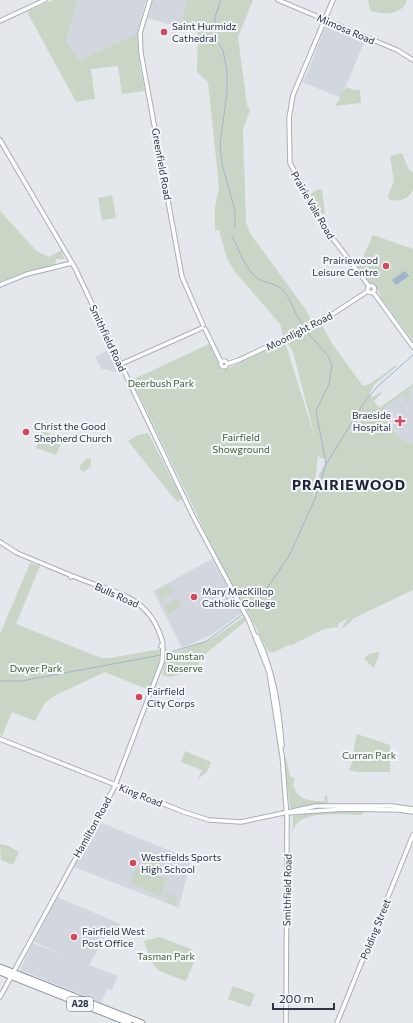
<svg xmlns="http://www.w3.org/2000/svg" width="413" height="1023" font-family="Commissioner,sans-serif">
<rect width="100%" height="100%" fill="#e4e7ec"/>
<path fill="#d2d6de" d="M 77,0 L 146,0 L 137,34 L 79,60 L 66,41 Z
M 153,0 L 187,0 L 183,15 L 182,28 L 148,18 Z
M 326,24 L 365,40 L 341,98 L 302,82 L 308,71 Z
M 111,349 L 119,366 L 116,373 L 106,369 L 102,370 L 95,357 Z
M 413,384 L 413,455 L 379,409 Z
M 212,559 L 242,613 L 213,634 L 182,648 L 153,591 Z
M 99,822 L 191,859 L 179,908 L 74,867 Z
M 57,897 L 121,924 L 117,932 L 109,929 L 89,965 L 118,976 L 112,990 L 107,989 L 101,1002 L 20,970 L 33,943 L 69,957 L 34,942 Z"/>
<path fill="#c9d6c5" fill-rule="evenodd" d="M 53,0 L 77,0 L 66,41 L 79,60 L 137,34 L 140,67 L 145,91 L 122,94 L 118,66 L 91,69 L 95,99 L 76,102 L 27,12 Z
M 187,0 L 253,0 L 238,37 L 247,105 L 250,110 L 243,129 L 246,223 L 250,233 L 306,310 L 315,328 L 322,325 L 333,345 L 363,386 L 370,384 L 396,365 L 396,367 L 375,384 L 369,394 L 373,397 L 381,392 L 382,393 L 374,401 L 379,408 L 413,384 L 412,389 L 411,388 L 409,390 L 408,403 L 405,401 L 406,395 L 403,394 L 383,409 L 382,413 C 391,425 399,442 413,444 L 413,590 L 354,618 L 344,628 L 342,627 L 348,618 L 339,623 L 338,627 L 324,629 L 290,646 L 289,645 L 272,653 L 268,651 L 246,608 L 220,563 L 132,380 L 209,344 L 222,371 L 285,342 L 316,441 L 293,352 L 283,336 L 280,324 L 235,272 L 227,259 L 219,230 L 215,231 L 215,206 L 219,187 L 208,82 L 197,72 L 198,33 L 182,28 L 183,15 ZM 318,454 L 320,458 L 327,459 L 319,475 L 313,502 Z
M 368,0 L 406,0 L 407,1 C 399,17 384,14 370,11 Z
M 346,87 L 354,90 L 360,90 L 361,103 L 335,106 Z
M 402,153 L 408,168 L 413,173 C 413,178 413,185 413,189 C 410,199 397,203 389,199 L 388,196 L 394,181 L 390,156 Z
M 319,189 L 322,190 L 325,213 L 320,215 L 310,194 Z
M 112,195 L 116,218 L 102,220 L 98,198 Z
M 0,211 L 32,246 L 38,252 L 49,257 L 61,250 L 64,259 L 56,259 L 55,265 L 21,273 L 0,282 Z
M 373,235 L 413,249 L 413,341 L 381,298 L 377,288 L 372,283 L 368,282 L 357,267 L 359,266 Z
M 42,431 L 63,439 L 56,455 L 36,448 Z
M 148,433 L 182,499 L 177,502 L 128,441 L 138,435 Z
M 87,458 L 91,459 L 91,466 L 84,472 L 80,470 L 80,466 Z
M 30,563 L 40,566 L 16,624 L 101,658 L 110,658 L 160,649 L 158,668 L 149,690 L 105,672 L 54,696 L 45,703 L 35,721 L 12,712 L 2,736 L 0,735 L 0,634 Z
M 169,585 L 173,592 L 161,599 L 157,591 Z
M 177,599 L 181,607 L 168,614 L 164,606 Z
M 245,616 L 247,620 L 203,656 L 195,670 L 171,677 L 162,675 L 166,656 L 212,639 Z
M 380,652 L 374,668 L 364,659 L 369,654 Z
M 357,734 L 390,745 L 390,772 L 356,772 L 349,770 C 355,759 353,746 357,734 Z
M 185,751 L 211,762 L 207,772 L 198,779 L 202,770 L 181,762 Z
M 284,758 L 286,758 L 290,776 L 295,779 L 293,785 C 298,801 310,801 325,801 L 324,796 L 327,795 L 328,805 L 294,809 L 290,808 Z
M 363,811 L 363,815 C 347,815 303,810 295,826 C 291,833 292,843 292,850 L 293,816 L 315,812 Z
M 0,844 L 9,846 L 19,852 L 13,865 L 1,860 Z
M 148,849 L 162,856 L 156,871 L 142,865 Z
M 137,867 L 167,879 L 160,896 L 130,883 Z
M 166,893 L 177,897 L 176,906 L 168,903 L 170,899 L 165,897 Z
M 160,937 L 193,950 L 189,960 L 194,962 L 186,981 C 155,969 155,974 144,941 Z
M 233,986 L 255,994 L 250,1007 L 228,999 Z"/>
<path fill="#9fb4cc" d="M 405,271 L 409,276 L 396,285 L 392,280 Z"/>
<g fill="none" stroke-linecap="round" stroke-linejoin="round">
<path stroke="#9fb4cc" stroke-width="1" d="M 221,0 L 215,17 L 216,40 L 223,50 L 227,72 L 227,92 L 220,145 L 222,164 L 235,211 L 235,227
M 232,236 C 239,249 245,269 257,278 C 266,284 277,283 284,291 C 293,302 294,316 304,325
M 327,463 L 365,401 L 377,387 L 413,355
M 248,610 L 261,597 L 289,556 L 314,501 L 326,464 L 316,411 L 329,384 L 332,365 L 328,356 L 307,332
M 165,654 L 207,641 L 242,615
M 0,681 L 21,681 L 161,655"/>
<g stroke="#a9aeb7" stroke-width="5.5">
<path id="secondary" d="M 150,0 L 140,33 L 141,53 L 182,277 L 203,325
M 278,0 L 397,50 L 413,60
M 333,0 L 293,95 L 289,118 L 290,163 L 324,227 L 369,286
M 0,21 L 45,0
M 0,140 L 75,268 L 193,516 L 249,621 L 269,672 L 282,756
M 0,285 L 27,274 L 72,263
M367.5 289a3.5 3.5 0 1 1 7 0a3.5 3.5 0 1 1-7 0Z
M 373,292 L 413,347
M 205,329 L 221,362
M221 364a3 3 0 1 1 6 0a3 3 0 1 1-6 0Z
M 121,364 L 202,328
M 227,364 L 239,360 L 322,321 L 368,291
M 0,542 L 17,553 L 70,575
M 257,636 C 274,672 279,707 282,746
M 0,739 L 184,812 L 209,820 L 241,822 L 316,806 L 392,806 L 413,809
M 282,754 L 287,818 L 286,1023
M 287,813 L 344,809 L 399,810 L 413,812
M 0,997 L 114,788 L 162,662 L 163,648 L 161,646 L 163,644 C 150,593 114,594 73,576 L 71,577 L 70,575
M 337,1023 L 413,835"/>
</g>
<g stroke="#8b94a3" stroke-width="7">
<path id="highway" d="M 0,967 L 142,1023
M 0,972 L 129,1023"/>
</g>
<use href="#secondary" stroke="#fff" stroke-width="3.5"/>
<use href="#highway" stroke="#fff" stroke-width="5"/>
</g>
<g fill="#d1495b" stroke="#f4f6f9" stroke-width="1.5">
<circle cx="164" cy="32" r="4"/>
<circle cx="386" cy="266" r="4"/>
<path d="M398 415h4v4h4v4h-4v4h-4v-4h-4v-4h4z"/>
<circle cx="26" cy="432" r="4"/>
<circle cx="194" cy="597" r="4"/>
<circle cx="139" cy="697" r="4"/>
<circle cx="133" cy="863" r="4"/>
<circle cx="74" cy="937" r="4"/>
</g>
<g text-anchor="middle" stroke-width="4" stroke-linejoin="round" paint-order="stroke">
<rect fill="#f4f6f9" stroke="#676e7b" stroke-width="1" x="67" y="997" width="26" height="14" rx="3"/>
<g font-size="9" font-weight="bold" fill="#2b3445">
<text x="80" y="1007">A28</text>
</g>
<g font-size="10" fill="#2b3445" stroke="#f4f6f9" text-anchor="start">
<text x="172" y="30">Saint Hurmidz<tspan x="172" dy="12">Cathedral</tspan></text>
<text x="378" y="264" text-anchor="end">Prairiewood<tspan x="378" dy="12">Leisure Centre</tspan></text>
<text x="391" y="419" text-anchor="end">Braeside<tspan x="391" dy="12">Hospital</tspan></text>
<text x="34" y="430">Christ the Good<tspan x="34" dy="12">Shepherd Church</tspan></text>
<text x="202" y="595">Mary MacKillop<tspan x="202" dy="12">Catholic College</tspan></text>
<text x="147" y="695">Fairfield<tspan x="147" dy="12">City Corps</tspan></text>
<text x="141" y="861">Westfields Sports<tspan x="141" dy="12">High School</tspan></text>
<text x="82" y="935">Fairfield West<tspan x="82" dy="12">Post Office</tspan></text>
</g>
<g font-size="10" fill="#2b3445" stroke="#f4f6f9">
<text transform="translate(346 29) rotate(23)" y="4">Mimosa Road</text>
<text transform="translate(162 164) rotate(80)" y="4">Greenfield Road</text>
<text transform="translate(313 205) rotate(60)" y="4">Prairie Vale Road</text>
<text transform="translate(299 331) rotate(-27)" y="4">Moonlight Road</text>
<text transform="translate(108 338) rotate(65)" y="4">Smithfield Road</text>
<text transform="translate(117 595) rotate(24)" y="4">Bulls Road</text>
<text transform="translate(141 795) rotate(22)" y="4">King Road</text>
<text transform="translate(92 827) rotate(-61)" y="4">Hamilton Road</text>
<text transform="translate(287 890) rotate(-89)" y="4">Smithfield Road</text>
<text transform="translate(375 929) rotate(-68)" y="4">Polding Street</text>
</g>
<g font-size="10" fill="#3f6138" stroke="#f4f6f9">
<text x="161" y="387">Deerbush Park</text>
<text x="241" y="441">Fairfield<tspan x="241" dy="12">Showground</tspan></text>
<text x="185" y="660">Dunstan<tspan x="185" dy="12">Reserve</tspan></text>
<text x="36" y="672">Dwyer Park</text>
<text x="369" y="759">Curran Park</text>
<text x="166" y="960">Tasman Park</text>
</g>
<g font-size="14" font-weight="bold" letter-spacing="1" fill="#1d2536" stroke="#f4f6f9">
<text x="349" y="490">PRAIRIEWOOD</text>
</g>
</g>
<path d="M273 1003v6h61v-6" fill="none" stroke="#2b3445" stroke-width="2"/>
<text x="279" y="1003" font-size="12" fill="#2b3445" stroke="#f4f6f9" stroke-width="3" paint-order="stroke">200 m</text>
</svg>
